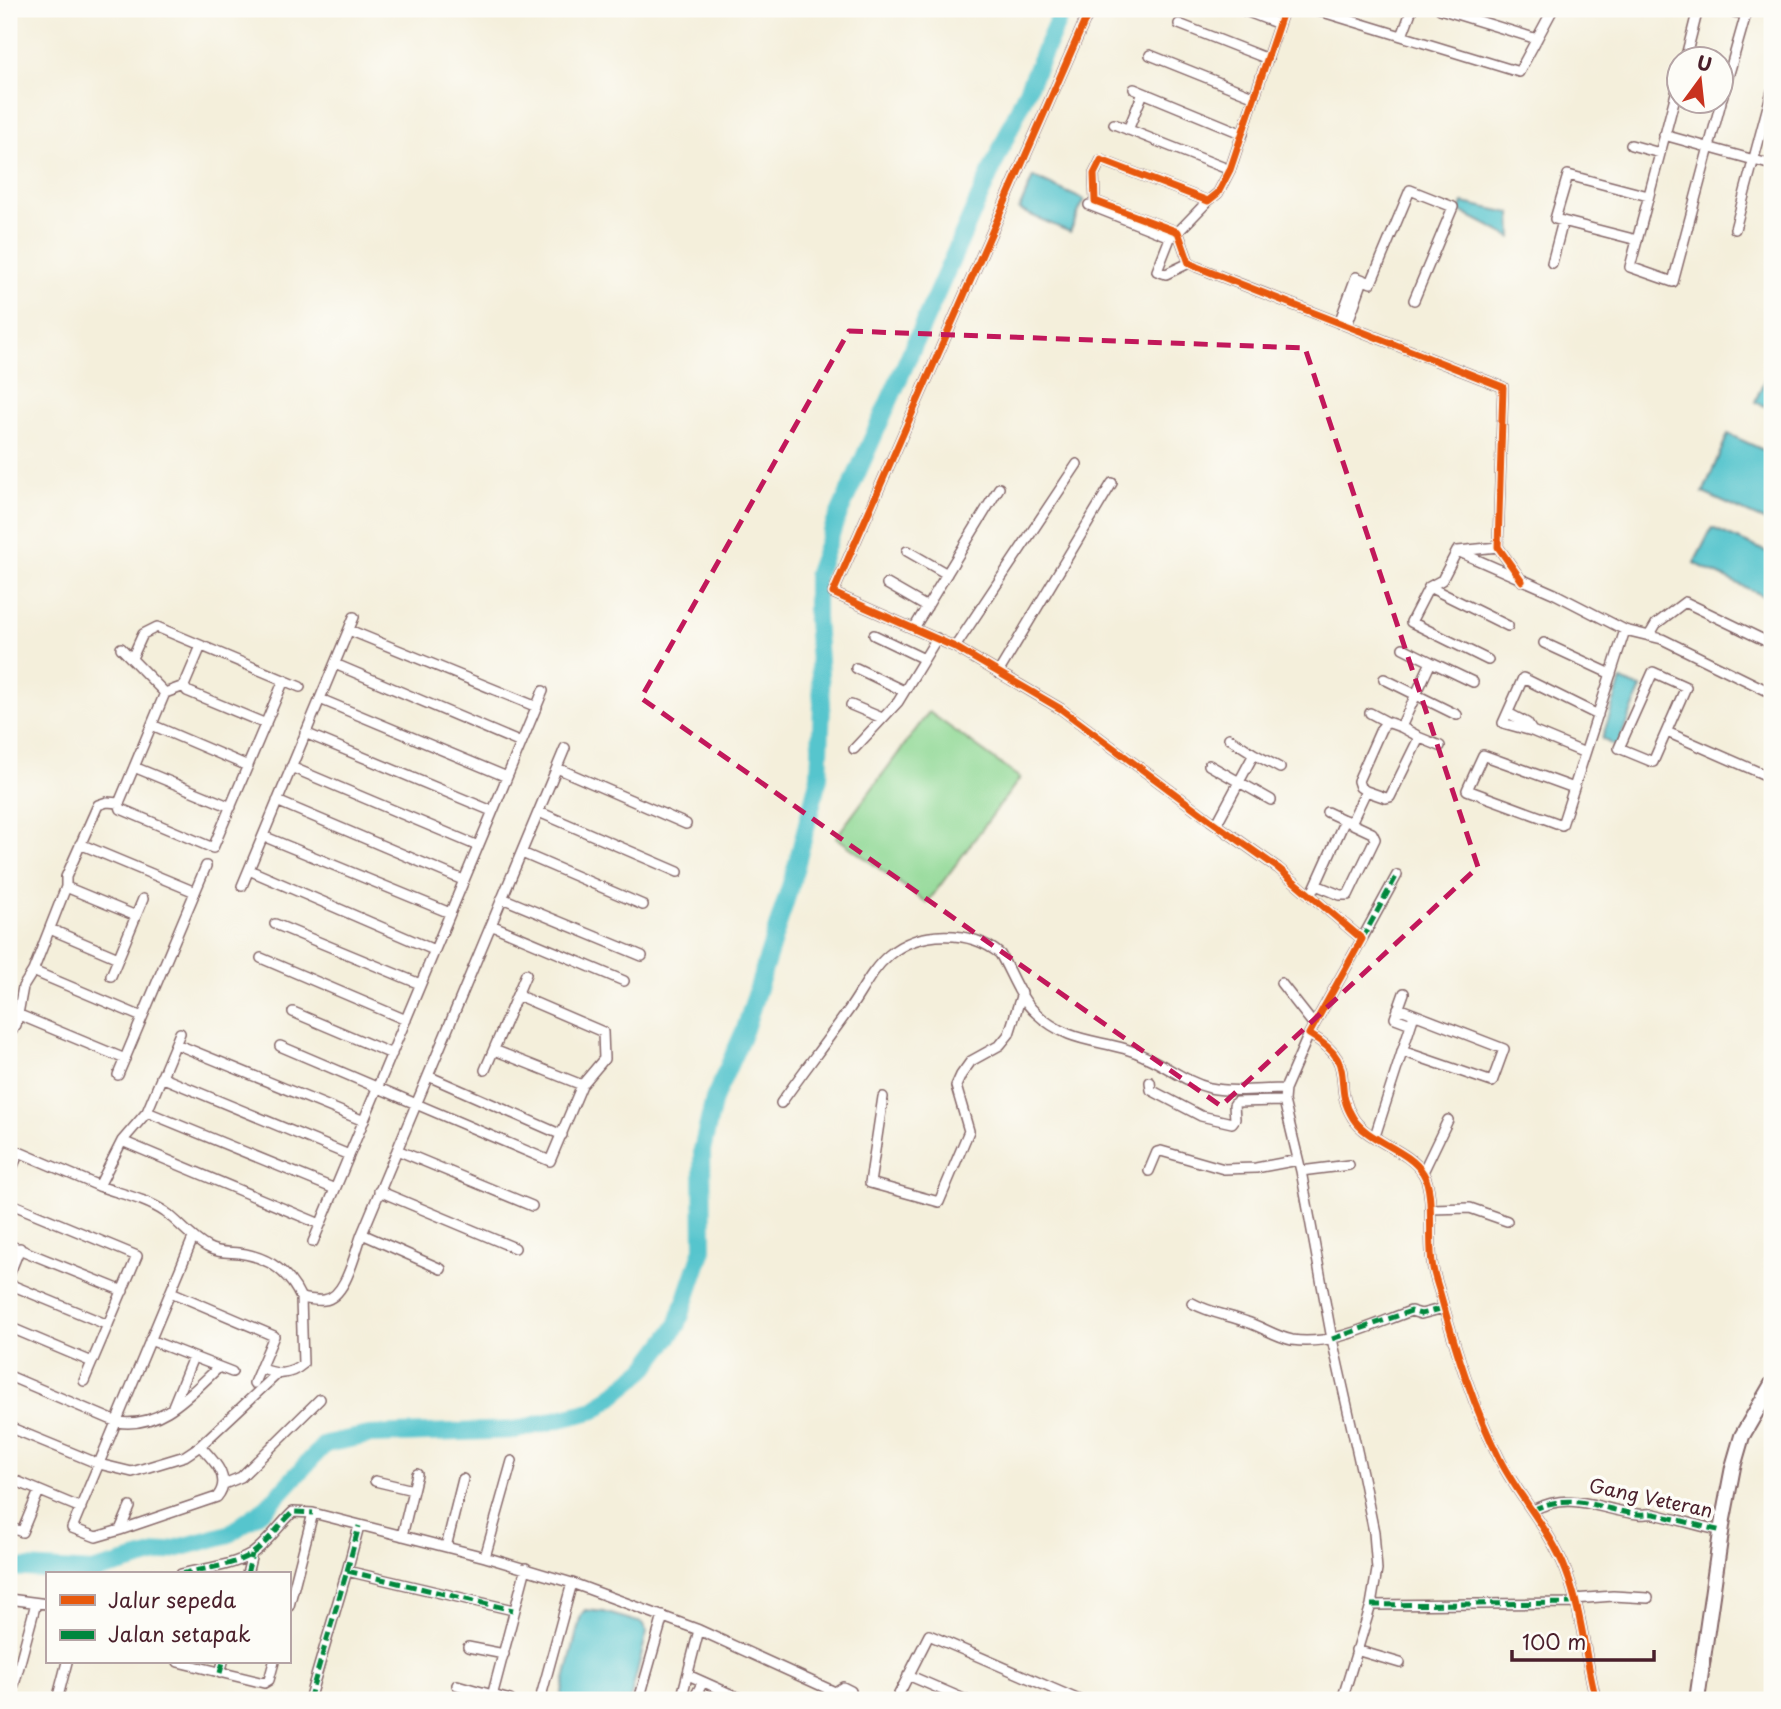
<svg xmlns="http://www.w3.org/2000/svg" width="1781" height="1709" font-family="'Playpen Sans',sans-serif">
<rect width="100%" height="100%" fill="#fdfcf7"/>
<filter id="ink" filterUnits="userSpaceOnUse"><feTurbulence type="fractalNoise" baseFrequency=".0143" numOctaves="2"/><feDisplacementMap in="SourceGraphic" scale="14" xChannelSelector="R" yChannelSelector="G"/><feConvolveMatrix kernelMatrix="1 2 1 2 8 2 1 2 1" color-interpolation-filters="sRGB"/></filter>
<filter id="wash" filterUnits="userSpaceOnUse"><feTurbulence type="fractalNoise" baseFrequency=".00686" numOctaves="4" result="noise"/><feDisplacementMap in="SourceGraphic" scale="28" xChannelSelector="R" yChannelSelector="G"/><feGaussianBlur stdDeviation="1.57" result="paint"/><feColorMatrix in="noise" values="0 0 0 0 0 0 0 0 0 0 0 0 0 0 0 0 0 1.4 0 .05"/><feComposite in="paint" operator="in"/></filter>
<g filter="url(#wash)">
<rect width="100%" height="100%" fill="#f4efdb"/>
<path fill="#8fd894" stroke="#6c7c60" stroke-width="2" d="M 929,712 L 1020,778 L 927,903 L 836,837 Z"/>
<path fill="#57c5cd" stroke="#50727c" stroke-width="2" d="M 1033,177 L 1084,200 L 1070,232 L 1019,210 Z
M 1463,203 L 1511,213 L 1512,238 L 1460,211 Z
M 1772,362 L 1772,409 L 1755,402 Z
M 1728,434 L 1772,454 L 1772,524 L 1703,493 Z
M 1712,528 L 1772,554 L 1772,600 L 1694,563 Z
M 1621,680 L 1641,688 L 1617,747 L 1602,739 Z
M 585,1610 L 604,1612 L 642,1623 L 647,1632 L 630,1700 L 560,1700 L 581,1615 Z"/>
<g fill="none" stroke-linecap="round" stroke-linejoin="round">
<path stroke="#57c5cd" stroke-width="18" d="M 9,1567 L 92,1572 L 229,1534 L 267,1507 L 325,1444 L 369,1435 L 516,1430 L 595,1410 L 645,1369 L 677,1326 L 703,1249 L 702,1150 L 714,1099 L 745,1029 L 794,874 L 819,777 L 822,704 L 816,619 L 816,576 L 835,523 L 1063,9"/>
</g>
</g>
<g filter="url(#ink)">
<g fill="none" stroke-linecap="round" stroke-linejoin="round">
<g stroke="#866869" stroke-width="12">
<path id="street" d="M 1090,9 L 833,593 L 955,647 L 1061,709 L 1210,820 L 1278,868 L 1362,939 L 1309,1034 C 1361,1064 1330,1082 1353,1118 C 1367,1141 1408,1149 1423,1173 C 1435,1191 1428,1239 1432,1262 C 1433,1272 1437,1283 1440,1293 C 1456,1351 1474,1409 1501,1462 C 1521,1500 1551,1531 1566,1571 C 1582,1612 1585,1658 1596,1700
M 1240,9 L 1279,24
M 1284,9 L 1230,170 L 1218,193 L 1208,201 L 1101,160 L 1094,174 L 1095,201 L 1178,232 L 1189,263 L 1197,267 L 1503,387 L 1498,547 L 1522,581
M 1313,9 L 1519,72 L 1553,9
M 1440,9 L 1537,39
M 1179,24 L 1268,59
M 1402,36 L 1412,9
M 1150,55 L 1255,97
M 1685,60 L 1697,13 L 1716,9 L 1746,14 L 1722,98
M 1680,78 L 1630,267 L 1673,282 L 1721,102
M 1134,89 L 1243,134
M 1114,124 L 1230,170
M 1128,130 L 1143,93
M 1664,135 L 1772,165
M 1631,145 L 1660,153
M 1089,205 L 1170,237
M 1735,229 L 1772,91
M 1178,232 L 1208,201
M 1172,233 L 1157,271 L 1166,274 L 1189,263
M 1637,240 L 1555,219 L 1568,175 L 1648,196
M 1771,244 L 1772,240
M 1552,263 L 1563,221
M 1339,323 L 1356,277 L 1371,283 L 1410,190 L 1453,207 L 1414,300
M 1347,325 L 1363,280
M 907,551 L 947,574
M 1458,551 L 1498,547
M 887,584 L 927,607
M 1429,587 L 1508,626
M 914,628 L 999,488
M 349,630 L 537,707
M 874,635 L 924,659
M 1649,636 L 1656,624 L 1685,602 L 1772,644
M 1544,643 L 1611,674
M 955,647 L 1077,464
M 121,648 L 165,693
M 132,658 L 143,634 L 157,627 L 300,687
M 1488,660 L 1411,622 L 1429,587 L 1442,580 L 1457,551 L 1555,594 L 1625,630 L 1662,639 L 1772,693
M 1431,662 L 1473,682
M 335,664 L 521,743
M 856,668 L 904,691
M 1653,672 L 1686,687 L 1653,762 L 1619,748 Z
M 998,673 L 1112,483
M 1384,679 L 1457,715
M 184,686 L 187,691 L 266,724
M 320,699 L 507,777
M 851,705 L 882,718
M 1370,713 L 1387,722
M 1508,713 L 1527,723 L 1532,731 L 1585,753
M 152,725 L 248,766
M 1532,731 L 1503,723 L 1523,678 L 1598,715
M 1667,732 L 1772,778
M 305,733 L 492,811
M 1418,737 L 1440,746
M 854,749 L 898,702 L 937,638
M 1254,754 L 1280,768
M 1209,765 L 1271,800
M 134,767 L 231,807
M 291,767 L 478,846
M 557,768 L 686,824
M 1574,788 L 1483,755 L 1467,790 L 1562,825 L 1625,630
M 1366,791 L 1386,798 L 1390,797 L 1418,740 L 1416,735 L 1401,727
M 277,801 L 463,880
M 119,803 L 121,809 L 213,848 L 284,680
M 119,803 L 165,693 L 184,686 L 201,646
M 539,812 L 678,872
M 1351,823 L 1366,791 L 1360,787 L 1358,781 L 1381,729 L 1387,722 L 1401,727 L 1431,662 L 1403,648
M 1216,825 L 1254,754 L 1229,738
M 263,836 L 450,913
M 80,844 L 195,892
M 522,853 L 643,905
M 249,870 L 434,950
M 1316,885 L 1340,895 L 1348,895 L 1375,839 L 1372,833 L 1327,812
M 242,886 L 354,617
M 66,887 L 136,916
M 1314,889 L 1345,820
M 502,898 L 642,956
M 275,924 L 420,984
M 491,925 L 624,981
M 50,929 L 118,958
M 1362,939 L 1397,875
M 261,958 L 406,1020
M 33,971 L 142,1017
M 111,976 L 143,899
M 1281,983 L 1314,1025
M 1404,993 L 1395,1018 L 1411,1024
M 1398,1008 L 1504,1049 L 1492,1082 L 1402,1051
M 293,1012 L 392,1054
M 17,1014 L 125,1059
M 9,1033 L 16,1025 L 23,987 L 33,971 L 66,887 L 66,877 L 98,805 L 107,802 L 119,803
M 1309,1034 L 1285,1089 L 1284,1101 L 1301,1171 L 1332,1339 L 1362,1473 L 1374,1532 L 1377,1570 L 1371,1605 L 1342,1700
M 176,1044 L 364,1121
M 280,1046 L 550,1161 L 582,1085 L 604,1059 L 603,1032 L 517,995
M 494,1050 L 582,1085
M 485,1070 L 526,974
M 118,1075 L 206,866
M 428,1076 L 562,1135
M 161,1077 L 349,1155
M 1150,1082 L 1151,1090 L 1201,1116 L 1232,1123 L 1235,1119 L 1234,1105 L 1236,1102 L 1284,1101
M 883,1097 L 870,1183 L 939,1202 L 969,1131 L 956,1086 L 961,1075 L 971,1061 L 1000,1045 L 1009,1034 L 1022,993
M 781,1103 C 803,1072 826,1042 848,1011 C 862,992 871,970 889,955 C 919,930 970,929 1000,954 C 1011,972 1019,998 1036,1013 C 1073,1048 1108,1037 1148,1058 C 1170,1068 1186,1082 1210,1088 C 1235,1093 1260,1089 1285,1089
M 147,1112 L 335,1189
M 1375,1136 L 1414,1015
M 122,1141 L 320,1224
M 397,1150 L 532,1206
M 1149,1171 L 1157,1152 L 1161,1151 L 1224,1169 L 1256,1168 L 1298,1160
M 1301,1171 L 1349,1165
M 1423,1172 L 1448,1120
M 9,1175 L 19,1152 L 99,1186 L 122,1141 L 147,1112 L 180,1033
M 99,1186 C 121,1194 146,1199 165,1212 C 180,1223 191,1238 207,1247 C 217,1253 228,1252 239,1253 C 269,1257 289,1272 301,1298 C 308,1299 317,1301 324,1300 C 346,1298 355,1252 362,1234 L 565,748
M 379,1191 L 515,1248
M 9,1203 L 137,1256 L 84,1381
M 1430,1209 L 1470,1208 L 1507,1221
M 362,1234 L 441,1269
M 313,1242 L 543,691
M 9,1245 L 123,1291
M 9,1275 L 20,1248
M 9,1284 L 108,1325
M 171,1292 L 274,1336 L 254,1383
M 1192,1303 C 1210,1313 1228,1315 1247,1322 C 1262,1327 1277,1337 1292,1340 C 1333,1346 1374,1324 1411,1311 L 1421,1314 L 1444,1308
M 9,1327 L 92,1362
M 150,1340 L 232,1372
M 260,1368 C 277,1375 289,1376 303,1364 L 301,1298
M 9,1376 L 117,1422 C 161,1429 190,1394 219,1367
M 173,1406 L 193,1357
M 9,1427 L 99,1464 L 132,1472 L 185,1456 L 200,1446 L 276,1375
M 9,1478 L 81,1508
M 375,1481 L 413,1490
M 224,1484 L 241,1477 L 320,1399
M 130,1507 L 120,1530 L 96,1537 L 72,1528 L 193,1238
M 1533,1510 C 1574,1490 1598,1510 1638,1514 C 1644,1515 1648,1513 1654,1514 C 1677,1519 1699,1526 1722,1531
M 9,1527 L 22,1532 L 39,1491
M 120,1530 L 217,1497 C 233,1478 213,1460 200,1446
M 402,1536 L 417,1474
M 446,1547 L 463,1479
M 485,1557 L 512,1461
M 347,1571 L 359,1526
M 181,1574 C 204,1568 229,1567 250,1555 C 266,1545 279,1525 293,1512 L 313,1513
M 247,1574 L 252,1554
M 9,1599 L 47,1604
M 1574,1599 L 1613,1596 L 1648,1598
M 1371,1605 L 1575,1603
M 289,1606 L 313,1513 L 485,1557 L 572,1583 L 699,1630 L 835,1692
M 468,1647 L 504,1654
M 1356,1650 L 1400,1663
M 178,1662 L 264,1683 L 269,1680 L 274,1662
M 220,1673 L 223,1662
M 688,1675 L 744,1700
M 908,1675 L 966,1700
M 457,1685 L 510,1700
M 10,1700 L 36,1603
M 57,1700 L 67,1662
M 309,1700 L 347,1571 L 513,1610
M 491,1700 L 526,1568
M 540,1700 L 572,1583
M 639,1700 L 663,1616
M 681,1700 L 699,1630
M 693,1700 L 703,1682
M 836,1700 L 835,1692 L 843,1687 L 851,1691 L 851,1700
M 896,1700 L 929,1635 L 1079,1700"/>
</g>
<g stroke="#866869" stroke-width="18">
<path id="primary" d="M 1697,1700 L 1723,1519 L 1733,1467 L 1742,1436 L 1772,1384"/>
</g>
<use href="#street" stroke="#fff" stroke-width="9"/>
<use href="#primary" stroke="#fff" stroke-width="14"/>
<path stroke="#00873e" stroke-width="5" stroke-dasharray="10 5" stroke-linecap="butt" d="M 1362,939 L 1397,875
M 1332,1339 L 1411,1311 L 1421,1314 L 1444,1308
M 1533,1510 C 1574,1490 1598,1510 1638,1514 C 1644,1515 1648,1513 1654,1514 C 1677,1519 1699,1526 1722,1531
M 347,1571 L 359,1526
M 181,1574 C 204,1568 229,1567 250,1555 C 266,1545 279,1525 293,1512 L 313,1513
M 247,1574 L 252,1554
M 1371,1605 L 1575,1603
M 220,1673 L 223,1662
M 309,1700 L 347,1571 L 513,1610"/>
<g stroke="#fdfcf7" stroke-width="11">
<path id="cycleway" d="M 1090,9 L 833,593 L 955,647 L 1061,709 L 1210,820 L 1278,868 L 1362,939 L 1309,1034 C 1361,1064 1330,1082 1353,1118 C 1367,1141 1408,1149 1423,1173 C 1435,1191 1428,1239 1432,1262 C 1433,1272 1437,1283 1440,1293 C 1456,1351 1474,1409 1501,1462 C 1521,1500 1551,1531 1566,1571 C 1582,1612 1585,1658 1596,1700
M 1284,9 L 1230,170 L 1218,193 L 1208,201 L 1101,160 L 1094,174 L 1095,201 L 1178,232 L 1189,263 L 1197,267 L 1503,387 L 1498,547 L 1522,581"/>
</g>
<use href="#cycleway" stroke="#e8590c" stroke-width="7"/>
</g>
</g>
<path fill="none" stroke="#c2185b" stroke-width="5" stroke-dasharray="14 9" stroke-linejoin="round" d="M 849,331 L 1305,348 L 1478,867 L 1221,1106 L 641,698 Z"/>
<g text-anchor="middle" stroke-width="7" stroke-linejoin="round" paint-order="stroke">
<g font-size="19" fill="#4a1f2b" stroke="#fdfcf7">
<text transform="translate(1651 1498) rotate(12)" y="7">Gang Veteran</text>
</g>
</g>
<rect width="1781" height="1709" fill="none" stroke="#fdfcf7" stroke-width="35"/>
<rect x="46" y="1572" width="245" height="91" fill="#fdfcf7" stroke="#b5a4a5" stroke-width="2"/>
<rect x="60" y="1595" width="35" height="10" fill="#e8590c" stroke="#b5a4a5" stroke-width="2"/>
<text x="108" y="1608" font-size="21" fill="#4a1f2b">Jalur sepeda</text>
<rect x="60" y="1630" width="35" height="10" fill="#00873e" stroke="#b5a4a5" stroke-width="2"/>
<text x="108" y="1642" font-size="21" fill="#4a1f2b">Jalan setapak</text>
<g transform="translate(1700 80) rotate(15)"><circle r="33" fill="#fdfcf7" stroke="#b5a4a5" stroke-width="2"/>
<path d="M0-5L12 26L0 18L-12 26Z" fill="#c8321e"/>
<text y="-10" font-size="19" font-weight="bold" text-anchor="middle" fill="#4a1f2b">U</text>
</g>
<path d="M1512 1650v10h142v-10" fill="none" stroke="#4a1f2b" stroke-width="3.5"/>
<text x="1522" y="1650" font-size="21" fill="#4a1f2b" stroke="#fdfcf7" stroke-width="5" paint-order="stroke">100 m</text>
</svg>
